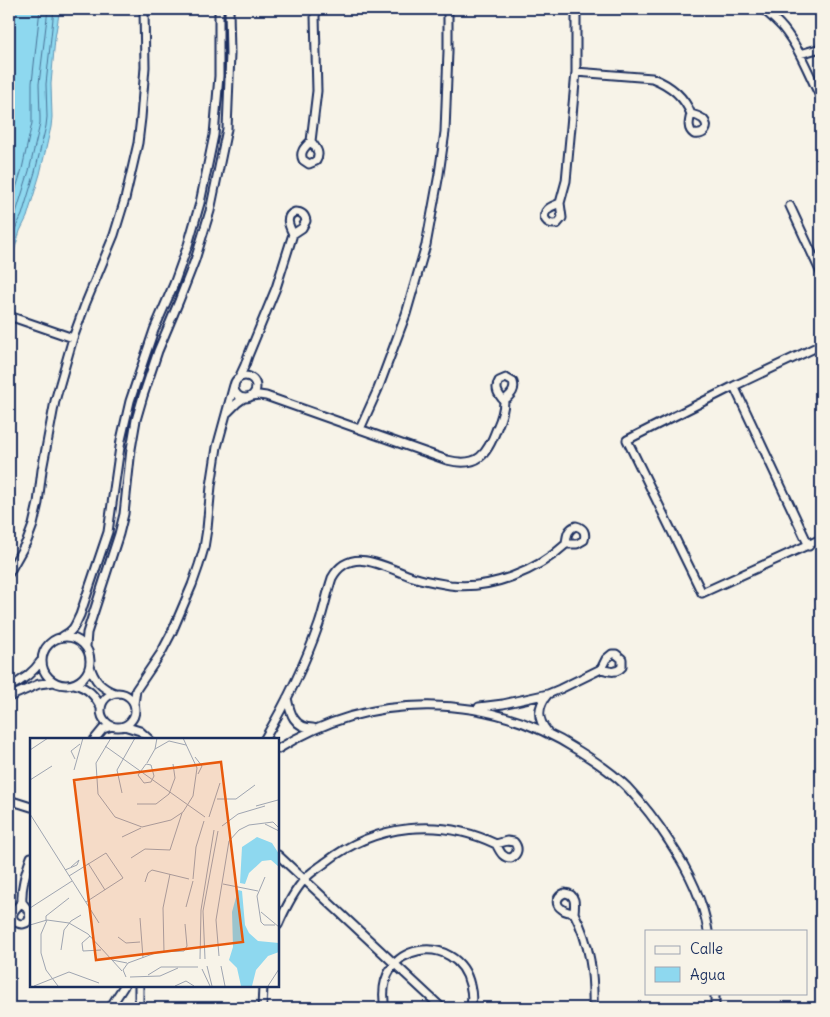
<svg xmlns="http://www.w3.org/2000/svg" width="830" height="1017" font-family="Delius,sans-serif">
<rect width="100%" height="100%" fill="#f7f3e8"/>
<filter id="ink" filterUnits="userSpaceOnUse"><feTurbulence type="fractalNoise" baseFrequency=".02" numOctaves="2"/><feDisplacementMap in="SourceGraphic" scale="10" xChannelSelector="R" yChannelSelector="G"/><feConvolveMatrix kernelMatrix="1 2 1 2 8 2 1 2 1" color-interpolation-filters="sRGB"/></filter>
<g filter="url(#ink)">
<path fill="#8ed8ef" stroke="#6094b5" d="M 9,9 L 59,9 L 59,14 L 55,38 L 51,84 L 52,117 L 51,127 L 40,174 L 27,217 L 20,231 L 12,258 L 9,266 Z"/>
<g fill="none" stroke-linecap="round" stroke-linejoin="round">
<path stroke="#497398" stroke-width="1" d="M 9,211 L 22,169 L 32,123 L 32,83 L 40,9
M 9,228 L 16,213 L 29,171 L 40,124 L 40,117 L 39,84 L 48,9
M 9,252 L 15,229 L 22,215 L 35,172 L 46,126 L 47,117 L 46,84 L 54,9"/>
<g stroke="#1b2f5e" stroke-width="11">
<path id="street" d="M 763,9 C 770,15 777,21 783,28 C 800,49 809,75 821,98
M 800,54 L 821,48
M 576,72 L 652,78 C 670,85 684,96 691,114
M 691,114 C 695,115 700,117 703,119 C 711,127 704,136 694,134 C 687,129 689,122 691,114 Z
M 311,141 L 317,91 L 315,16 L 317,9
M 311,141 C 316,148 321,153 316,161 L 309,164 L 303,160 C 299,152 305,147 311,141 Z
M 560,203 L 566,181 L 576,72 L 576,9
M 560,203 L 562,218 L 557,224 C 547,225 540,217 548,209 C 551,206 556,205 560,203 Z
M 790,206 L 821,273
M 295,212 C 302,212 305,215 306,221 L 302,228 L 293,234 C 289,226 284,216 295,212 Z
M 9,316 L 73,338
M 821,345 L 734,386 L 627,440 L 702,593 L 821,539
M234 387a11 11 0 1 1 22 0a11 11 0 1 1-22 0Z
M 239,378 L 245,365 L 248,356 L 276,288 L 293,234
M 506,378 L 513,382 C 516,391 510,395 504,401 C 499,395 494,389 499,381 Z
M 734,386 L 809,546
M 252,396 L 259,395 L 266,396 L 447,460 C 478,468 487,455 497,428 C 501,419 504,411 504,401
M 228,412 L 237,403 L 244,398
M 360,429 L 378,389 L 406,314 L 426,245 L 439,174 L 445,132 L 448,51 L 448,9
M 576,526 C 584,528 586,533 584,540 L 577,544 L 566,544 C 567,536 567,529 576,526 Z
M 9,573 L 27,541 L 33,525 L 38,503 L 42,470 L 55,401 L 73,338 L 85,305 L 114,235 L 125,199 L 138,143 L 141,118 L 145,67 L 144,9
M 63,636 C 74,631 75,625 80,615 L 108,532 L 121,440 L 130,401 L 154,330 L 174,284 L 188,245 L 200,203 L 214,135 L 219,76 L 219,9
M42 661a24 24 0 1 1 48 0a24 24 0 1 1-48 0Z
M 86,646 L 87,633 L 119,534 L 124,514 L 131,449 L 136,420 L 143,396 L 158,351 L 179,301 L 195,260 L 210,211 L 227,129 L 230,54 L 229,9
M 612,654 L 616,654 L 622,659 L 622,667 C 616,674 609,671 601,669 L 606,659 Z
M 90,666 C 94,680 101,688 115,693
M 74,684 C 88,688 95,695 101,708
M 9,687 C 22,681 33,673 41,661
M101 710a17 17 0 1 1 34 0a17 17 0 1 1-34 0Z
M 9,697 L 39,684 L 54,682
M 287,698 C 290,713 294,728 313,728
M 134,704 L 136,690 L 161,653 L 172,632 L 192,585 L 199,565 L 204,548 L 207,529 L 211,486 L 217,447 L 234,385
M 479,707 L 503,704 L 548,694 L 560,689 L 601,669
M 124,726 L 140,731 L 150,740
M 547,731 C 537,719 537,707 548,694
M 94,740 L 103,729 L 112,726
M 264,740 C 286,703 305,664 319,624 C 324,609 327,593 332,578 C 351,544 386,568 413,577 C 425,581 438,583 450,585 C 490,590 537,571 566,544
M 278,749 C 371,691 486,691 579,751 C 595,761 613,773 627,787 C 643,804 657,822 669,841 C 687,868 703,899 708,931
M 9,800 L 31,807
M 507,841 L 514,842 C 519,848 518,854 511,858 C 502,858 500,851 496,844 Z
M 278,855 L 442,1008
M 565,893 C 576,894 575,904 574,913 C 570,912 565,912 562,909 C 554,904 557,896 565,893 Z
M 22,902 C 46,930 5,929 14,911 C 16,908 19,905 22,902 Z
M 22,902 C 21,886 26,872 31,857
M 574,913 C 590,944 594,974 593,1008
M 278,925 C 285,909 293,892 305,879 C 310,872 319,868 326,862 C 375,824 440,817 496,844
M 139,986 L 139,1008
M 112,1008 L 113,1003 L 124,986
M 262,1008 L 263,986
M 385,1008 C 372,941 458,930 470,985 C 472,993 473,1001 470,1008
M 715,1008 L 715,993"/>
</g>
<use href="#street" stroke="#f7f3e8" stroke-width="7"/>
</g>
</g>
<g transform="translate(30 738)">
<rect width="249" height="249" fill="#f7f3e8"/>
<path d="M 227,99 L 242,105 L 249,116 L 249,129 L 241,122 L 232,123 L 219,135 L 215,146 L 210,145 L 212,109 ZM 208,152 L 212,153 L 215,187 L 219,195 L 228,203 L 249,205 L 249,214 L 238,218 L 226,232 L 222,248 L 211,248 L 207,230 L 199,222 L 203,209 L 202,174 Z" fill="#8ed8ef"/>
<path fill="none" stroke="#9fa5b1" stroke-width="1" d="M 81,0 L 66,25 L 68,56 L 85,79 L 112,89 L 141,82 L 153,74 L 163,58 L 167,30 L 153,0M 127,0 L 125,11 L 139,3 L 156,7M 75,8 L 175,79M 0,12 L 18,0M 165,19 L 172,28 L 168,36M 45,21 L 41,13 L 50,6M 117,25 L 125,11M 116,26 L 121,27 L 124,38 L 121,44 L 114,45 L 108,37 ZM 44,32 L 53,0M 0,42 L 22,28M 92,55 L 87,32 L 105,0M 187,61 L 206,61 L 225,47M 107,66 L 126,66 L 139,56 L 145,40 L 143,26M 226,68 L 248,62M 0,76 L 69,185M 179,79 L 190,45M 235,86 L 249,93M 192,88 L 208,76 L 235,68M 92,99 L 111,90M 101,120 L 115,111 L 140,112 L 152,75M 58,125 L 75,152M 35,132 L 47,127 L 49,122 L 41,129M 39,138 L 76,115 L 93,140 L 56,164M 235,139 L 227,158 L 231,184 L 234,187 L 245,187M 163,141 L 166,109 L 174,83M 115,144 L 118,135 L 122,132 L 159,141M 193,146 L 228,153M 156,169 L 163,143M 0,170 L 42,143M 231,174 L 249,189M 110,180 L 113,220M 16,182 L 16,178 L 39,160M 17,182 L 11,196 L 11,215 L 16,232 L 28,248M 0,187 L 17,182 L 39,185 L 58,196 L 82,222M 60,198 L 52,205 L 53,213 L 71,212M 88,199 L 96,205 L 110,204M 31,212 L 34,192 L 41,183 L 51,177M 134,214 L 133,170 L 140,136M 189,218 L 186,182 L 199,103 L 209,92 L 219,87 L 243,84 L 249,90M 170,221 L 171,172 L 184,92M 175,221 L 173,173 L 188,93M 177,228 L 182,248M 191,228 L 195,248M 172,231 L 180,248M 92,233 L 82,222 L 97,225M 118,237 L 131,229 L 168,229M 96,239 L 93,232 L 98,225 L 128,214 L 154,213 L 157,208 L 155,186M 100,239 L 130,238 L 148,230M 4,248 L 39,234 L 69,245M 145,248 L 156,243 L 164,248M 238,248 L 249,231"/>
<path fill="#e8590c" fill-opacity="0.15" stroke="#e8590c" stroke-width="2.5" d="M 191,24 L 213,204 L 66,222 L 44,42 Z"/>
<rect width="249" height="249" fill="none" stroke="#1b2f5e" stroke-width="2.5"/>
</g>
<rect width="830" height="1017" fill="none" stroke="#f7f3e8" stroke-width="30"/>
<rect x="15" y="15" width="800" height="987" fill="none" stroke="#1b2f5e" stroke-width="2" filter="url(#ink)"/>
<rect x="645" y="930" width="162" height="65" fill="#f7f3e8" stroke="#9fa5b1"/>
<rect x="655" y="946" width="25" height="8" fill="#f7f3e8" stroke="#9fa5b1"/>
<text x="690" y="954" font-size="15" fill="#1b2f5e">Calle</text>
<rect x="655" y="967" width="25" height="15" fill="#8ed8ef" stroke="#9fa5b1"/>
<text x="690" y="980" font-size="15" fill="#1b2f5e">Agua</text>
</svg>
